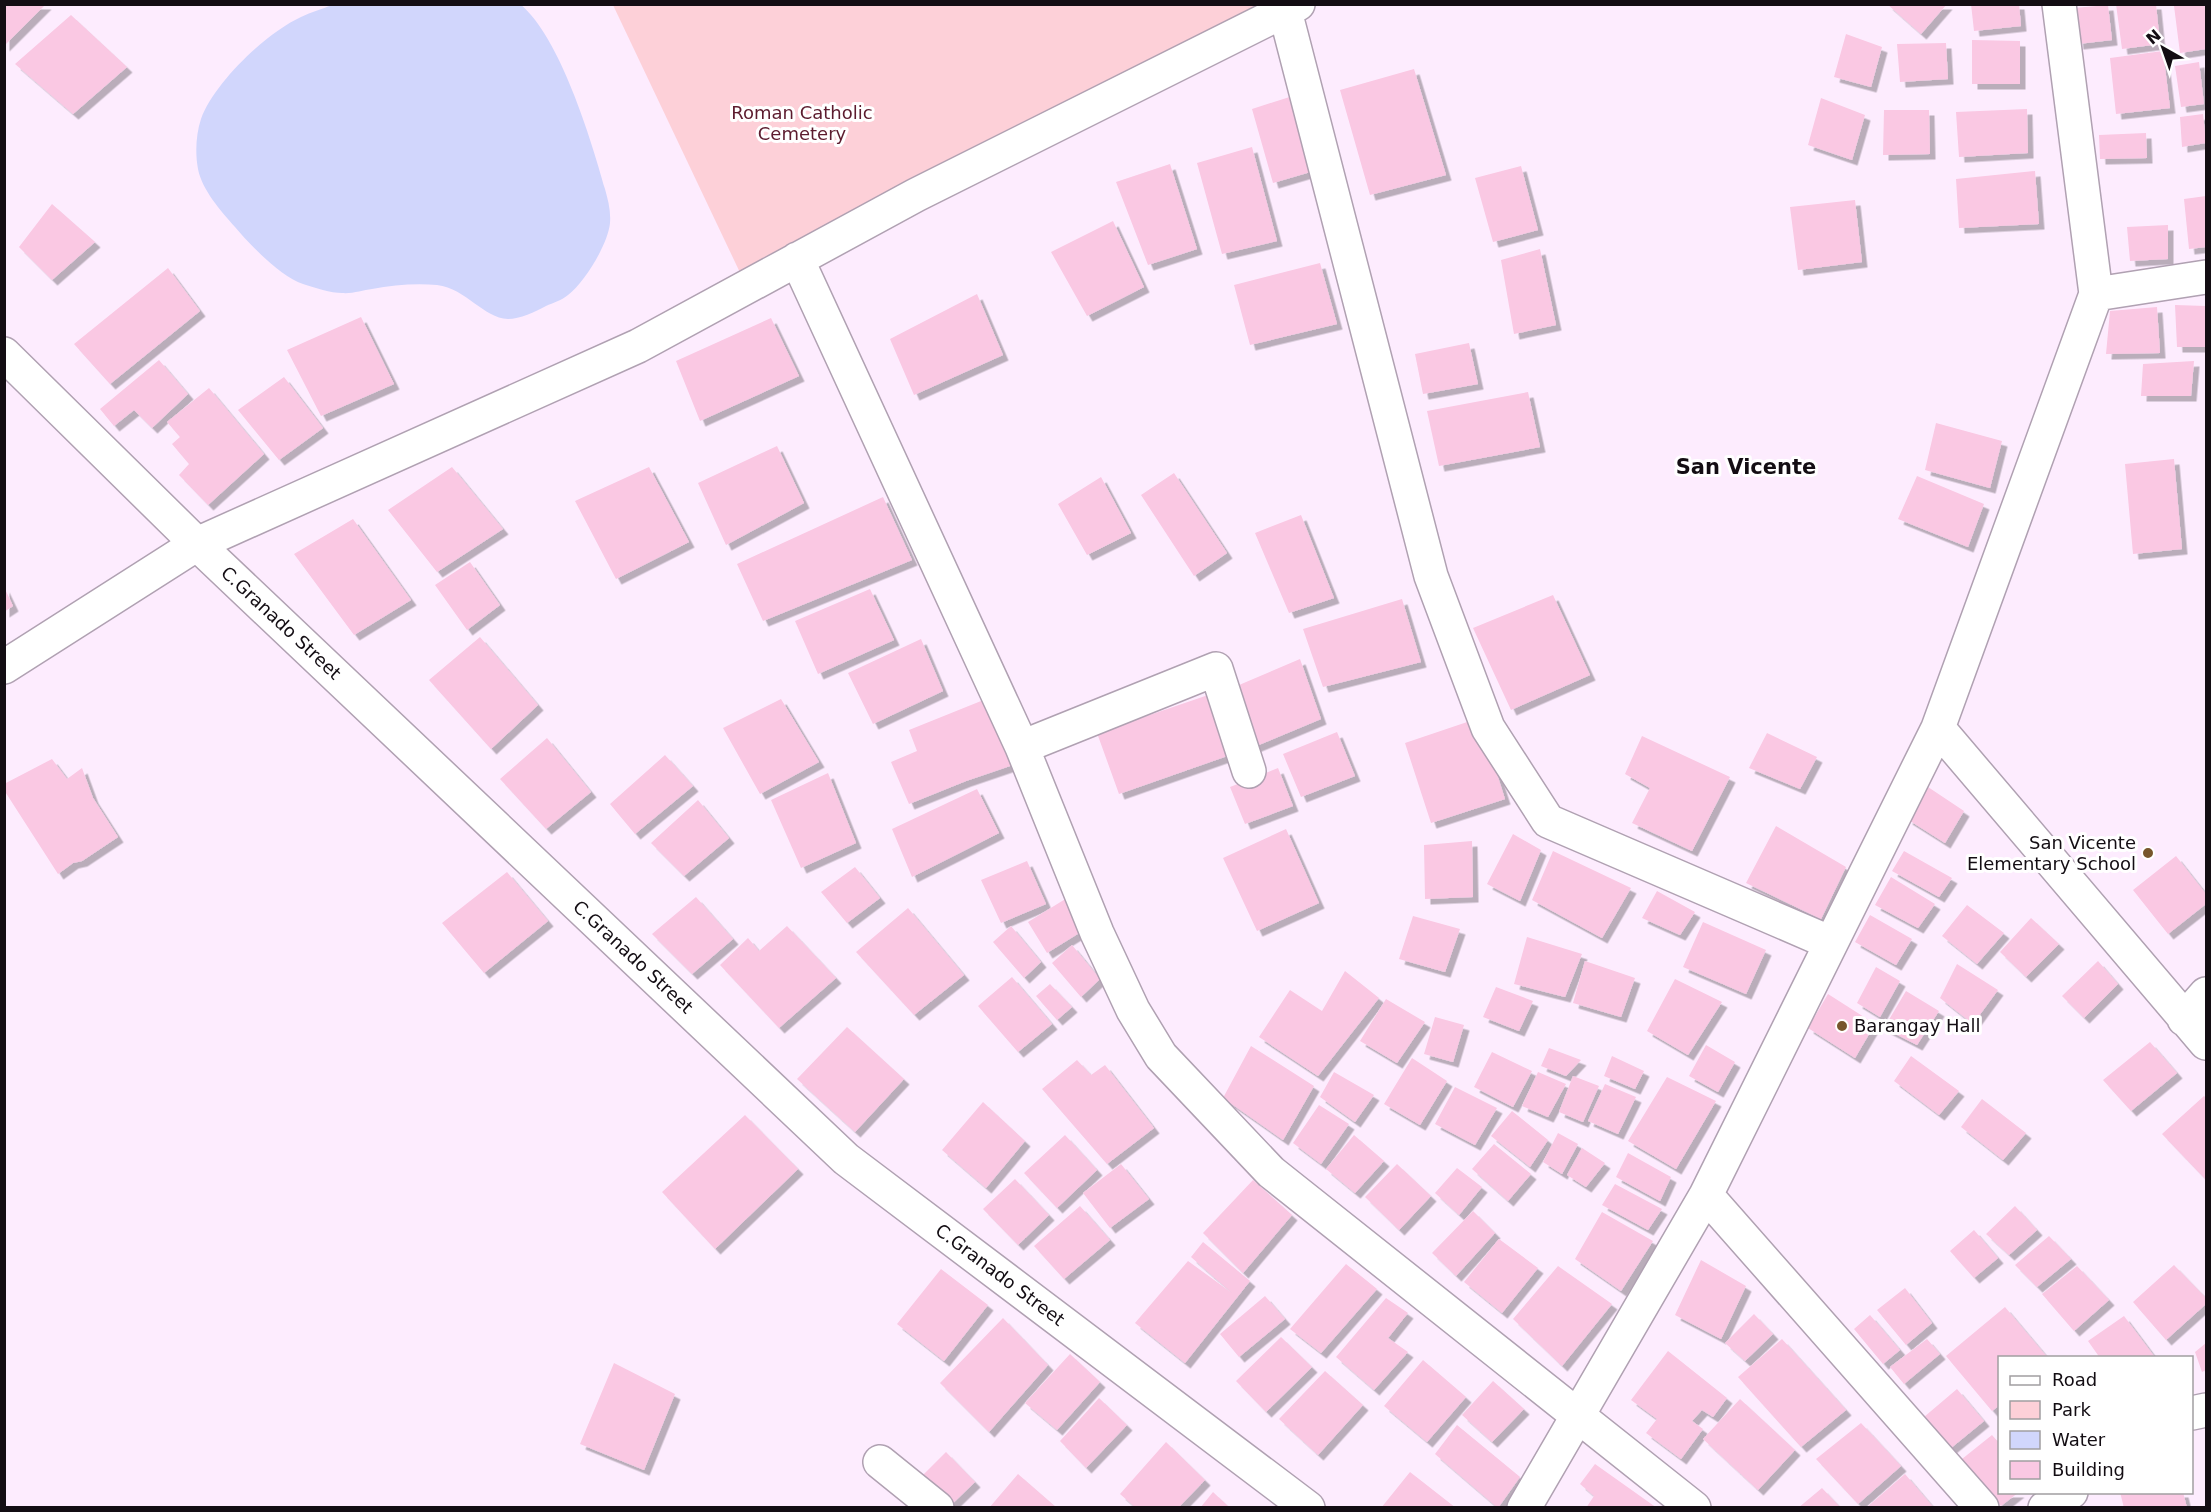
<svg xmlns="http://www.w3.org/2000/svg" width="2211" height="1512" font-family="'DejaVu Sans',sans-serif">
<defs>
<filter id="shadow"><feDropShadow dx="5.5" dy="5.5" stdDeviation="0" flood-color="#0004"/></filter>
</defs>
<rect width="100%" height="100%" fill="#fdecfe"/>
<path fill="#fdd0d8" d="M 613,5 L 1291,5 L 744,281 Z"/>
<path fill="#d1d6fc" d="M 334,4 L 520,4 C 560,37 591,139 605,189 C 608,200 611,211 610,223 C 608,244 585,282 568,295 C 562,300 553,303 546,306 C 535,312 520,319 508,319 C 483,318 467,289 437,285 C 416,283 393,285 372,289 C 363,290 352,294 342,293 C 331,293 315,288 303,284 C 280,276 251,246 235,227 C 221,211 202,190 198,169 C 195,153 196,134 201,119 C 214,83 266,33 301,17 C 311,12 323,9 334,4 Z"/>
<path fill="#fac8e3" filter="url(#shadow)" d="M 4,4 L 46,4 L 4,46 Z
M 1887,4 L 1947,4 L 1921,34 Z
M 1971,4 L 2019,4 L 2021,26 L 1974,31 Z
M 2116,4 L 2156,4 L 2160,44 L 2122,49 Z
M 2186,4 L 2206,4 L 2206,49 L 2180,53 L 2174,6 Z
M 2108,5 L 2112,40 L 2078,44 L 2074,8 Z
M 71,15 L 127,67 L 73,114 L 15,64 Z
M 1846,34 L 1882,47 L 1871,87 L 1834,77 Z
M 1972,40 L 2020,41 L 2020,84 L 1972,84 Z
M 1946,43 L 1948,79 L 1900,82 L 1897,44 Z
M 2163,51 L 2170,108 L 2116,114 L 2110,58 Z
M 2199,62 L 2204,104 L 2181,107 L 2175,66 Z
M 1414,69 L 1446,175 L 1370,195 L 1340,90 Z
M 1302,93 L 1324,168 L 1273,183 L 1252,109 Z
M 1821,98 L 1865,115 L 1852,160 L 1808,145 Z
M 2027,109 L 2028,153 L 1959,157 L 1956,112 Z
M 1884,110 L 1929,110 L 1930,154 L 1883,155 Z
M 2203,114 L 2206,143 L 2182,147 L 2180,117 Z
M 2146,133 L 2147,158 L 2100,159 L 2099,135 Z
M 1252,147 L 1277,241 L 1222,254 L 1197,163 Z
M 1170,164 L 1197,249 L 1148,265 L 1116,182 Z
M 1521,166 L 1538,230 L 1493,242 L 1475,178 Z
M 2035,171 L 2039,224 L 1959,228 L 1956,179 Z
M 2206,196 L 2206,247 L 2189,249 L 2184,199 Z
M 1855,200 L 1862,262 L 1798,270 L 1790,207 Z
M 52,204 L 95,242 L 52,280 L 19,247 Z
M 1113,221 L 1144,287 L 1087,316 L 1051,252 Z
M 2168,225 L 2168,259 L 2130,261 L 2127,227 Z
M 1540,249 L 1556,325 L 1514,334 L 1501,260 Z
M 1320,263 L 1337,324 L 1250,345 L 1234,285 Z
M 168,268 L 200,311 L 110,384 L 74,344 Z
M 977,294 L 1003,355 L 914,395 L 890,339 Z
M 2175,305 L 2206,306 L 2206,347 L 2177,347 Z
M 2157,307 L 2160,353 L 2106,354 L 2110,311 Z
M 361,317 L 394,384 L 321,416 L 287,350 Z
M 771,318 L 799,376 L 700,421 L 676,361 Z
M 1469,343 L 1478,384 L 1423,394 L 1415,354 Z
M 159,360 L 188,394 L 152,428 L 134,410 L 114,426 L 100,409 Z
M 2194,361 L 2191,396 L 2141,396 L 2143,364 Z
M 284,377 L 323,428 L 279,460 L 238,410 Z
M 209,388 L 264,454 L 208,505 L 179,475 L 189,464 L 172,444 L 180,437 L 167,422 Z
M 1528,392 L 1540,447 L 1439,466 L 1427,411 Z
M 1936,423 L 2002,441 L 1990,488 L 1925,470 Z
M 777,446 L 804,503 L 726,545 L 698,483 Z
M 2174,459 L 2182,549 L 2133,554 L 2125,464 Z
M 452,467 L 503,529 L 437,572 L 388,510 Z
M 649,467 L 689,542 L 616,579 L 575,501 Z
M 1174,473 L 1227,553 L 1194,576 L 1141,495 Z
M 1917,476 L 1984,504 L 1968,547 L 1898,519 Z
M 1101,477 L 1131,533 L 1087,555 L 1058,504 Z
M 883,497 L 912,560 L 763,621 L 737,564 Z
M 1301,515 L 1334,598 L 1289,613 L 1255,533 Z
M 353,519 L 411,600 L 354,635 L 294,554 Z
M 470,562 L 500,605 L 467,630 L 435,585 Z
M 4,587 L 13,606 L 4,612 Z
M 870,589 L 894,640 L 818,674 L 795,621 Z
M 1553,595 L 1590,675 L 1511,710 L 1473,628 Z
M 1402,599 L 1421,662 L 1323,687 L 1303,629 Z
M 480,637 L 538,705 L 491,749 L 429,680 Z
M 921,639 L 943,691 L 873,724 L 848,673 Z
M 1300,659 L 1321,719 L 1254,747 L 1232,688 Z
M 1214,693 L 1233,754 L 1119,794 L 1097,733 Z
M 781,699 L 819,762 L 760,794 L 723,728 Z
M 986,699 L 1013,765 L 966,781 L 909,804 L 891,762 L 917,751 L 909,730 Z
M 1479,718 L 1505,799 L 1431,823 L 1405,743 Z
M 1337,732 L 1355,776 L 1301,797 L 1283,754 Z
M 1767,733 L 1817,757 L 1800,789 L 1749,768 Z
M 1642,736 L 1730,777 L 1692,851 L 1632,823 L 1650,788 L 1625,774 Z
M 547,738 L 591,792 L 546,829 L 500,779 Z
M 665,755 L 693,786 L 635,834 L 610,804 Z
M 52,759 L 67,779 L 82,768 L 93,798 L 118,837 L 82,861 L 73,863 L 58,874 L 4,790 L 4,784 Z
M 1278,768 L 1293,806 L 1245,824 L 1230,787 Z
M 828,773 L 856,843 L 801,868 L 771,800 Z
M 1925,785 L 1964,811 L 1945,843 L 1907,819 Z
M 977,789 L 999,833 L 912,877 L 892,829 Z
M 698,800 L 729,838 L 684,876 L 651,843 Z
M 1776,826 L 1846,867 L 1821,919 L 1746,883 Z
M 1286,829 L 1319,903 L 1257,931 L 1223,858 Z
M 1513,834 L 1541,850 L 1520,901 L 1487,884 Z
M 1472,841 L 1473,897 L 1425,899 L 1424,845 Z
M 1553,851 L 1631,888 L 1602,938 L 1532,900 Z
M 1904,851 L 1952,878 L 1939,897 L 1892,871 Z
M 2176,856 L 2206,894 L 2206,904 L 2168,934 L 2133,890 Z
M 1027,861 L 1046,904 L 1001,923 L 981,880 Z
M 855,867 L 880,898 L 847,923 L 821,892 Z
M 507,872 L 548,921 L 484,973 L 442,923 Z
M 1891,877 L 1935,904 L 1918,928 L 1875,905 Z
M 1657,891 L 1695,912 L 1680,935 L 1642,918 Z
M 696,897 L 733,939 L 692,974 L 652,934 Z
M 1067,898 L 1084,930 L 1047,953 L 1028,922 Z
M 1967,905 L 2004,933 L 1977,964 L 1942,936 Z
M 908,908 L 964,975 L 914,1015 L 856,952 Z
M 1870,915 L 1912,939 L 1896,965 L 1855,942 Z
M 1413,916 L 1460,929 L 1445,972 L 1399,959 Z
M 2031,918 L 2059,944 L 2026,977 L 2000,952 Z
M 1703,922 L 1766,950 L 1746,994 L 1683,967 Z
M 787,926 L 836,978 L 779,1028 L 720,965 L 748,938 L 759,951 Z
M 1011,926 L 1041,962 L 1024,978 L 993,942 Z
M 1527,937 L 1582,954 L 1565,997 L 1514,984 Z
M 1072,945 L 1100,979 L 1081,997 L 1052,963 Z
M 1585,961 L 1635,978 L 1621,1017 L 1573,1003 Z
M 2098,961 L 2118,984 L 2084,1018 L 2062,996 Z
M 1957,964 L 1998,990 L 1973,1024 L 1940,998 Z
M 1876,967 L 1900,981 L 1880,1017 L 1857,1003 Z
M 1345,971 L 1379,998 L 1318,1076 L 1259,1037 L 1290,990 L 1322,1011 Z
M 1012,977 L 1052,1024 L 1018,1052 L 978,1006 Z
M 1675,979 L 1722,1002 L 1688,1055 L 1647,1031 Z
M 1050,984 L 1072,1007 L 1057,1020 L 1036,996 Z
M 1496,987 L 1533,1001 L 1519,1031 L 1483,1017 Z
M 1906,991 L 1939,1011 L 1917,1045 L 1884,1028 Z
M 1828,994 L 1875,1024 L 1855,1058 L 1808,1028 Z
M 1386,999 L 1425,1022 L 1397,1063 L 1360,1041 Z
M 1435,1017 L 1464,1025 L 1453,1062 L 1424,1054 Z
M 847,1027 L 904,1079 L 855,1132 L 797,1079 Z
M 2150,1042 L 2177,1073 L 2131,1111 L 2103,1080 Z
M 1706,1045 L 1735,1062 L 1718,1092 L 1689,1076 Z
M 1251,1046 L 1314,1086 L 1283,1140 L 1223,1098 Z
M 1549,1048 L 1581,1060 L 1566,1076 L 1541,1066 Z
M 1492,1052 L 1532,1071 L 1513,1107 L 1474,1087 Z
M 1612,1056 L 1644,1071 L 1635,1089 L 1604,1076 Z
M 1911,1056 L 1959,1091 L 1939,1115 L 1894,1081 Z
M 1412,1058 L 1447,1081 L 1420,1125 L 1384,1104 Z
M 1077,1060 L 1091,1075 L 1105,1065 L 1154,1128 L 1107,1164 L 1042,1089 Z
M 1334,1072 L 1374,1095 L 1355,1122 L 1320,1097 Z
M 1538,1072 L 1566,1084 L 1548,1117 L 1522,1106 Z
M 1573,1076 L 1599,1086 L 1583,1122 L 1559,1112 Z
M 1667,1077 L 1716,1101 L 1676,1169 L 1628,1141 Z
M 1605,1084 L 1636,1097 L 1618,1134 L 1588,1121 Z
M 1455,1087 L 1497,1108 L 1475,1145 L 1435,1124 Z
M 2204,1096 L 2206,1098 L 2206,1180 L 2162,1134 Z
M 1982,1099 L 2026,1133 L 2003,1160 L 1961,1127 Z
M 983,1102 L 1025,1141 L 986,1188 L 942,1150 Z
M 1319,1105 L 1349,1124 L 1321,1164 L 1293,1143 Z
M 1512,1111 L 1548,1140 L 1530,1167 L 1491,1136 Z
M 745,1115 L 798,1169 L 715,1249 L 662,1192 Z
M 1558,1133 L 1578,1144 L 1562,1174 L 1543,1162 Z
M 1065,1135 L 1097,1170 L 1057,1208 L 1024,1173 Z
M 1354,1135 L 1384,1161 L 1355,1193 L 1326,1169 Z
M 1494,1144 L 1531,1174 L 1508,1201 L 1472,1169 Z
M 1582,1148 L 1605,1163 L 1586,1187 L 1567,1175 Z
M 1628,1153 L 1671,1177 L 1660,1201 L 1616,1177 Z
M 1121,1164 L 1149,1199 L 1110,1228 L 1083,1193 Z
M 1397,1164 L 1431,1196 L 1399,1230 L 1365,1197 Z
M 1457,1168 L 1482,1187 L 1459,1215 L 1435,1193 Z
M 1015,1179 L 1049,1215 L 1018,1245 L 983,1209 Z
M 1253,1180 L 1292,1215 L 1243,1273 L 1203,1233 Z
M 1615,1184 L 1662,1209 L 1648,1230 L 1602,1205 Z
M 1080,1206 L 1110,1240 L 1064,1279 L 1034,1246 Z
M 2015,1206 L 2037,1230 L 2009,1255 L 1986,1234 Z
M 1473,1211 L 1495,1233 L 1456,1276 L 1432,1253 Z
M 1602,1212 L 1653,1241 L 1621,1291 L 1575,1259 Z
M 1974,1230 L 1998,1258 L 1974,1278 L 1950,1251 Z
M 2049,1236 L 2071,1259 L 2037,1287 L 2015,1265 Z
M 1499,1239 L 1538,1268 L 1502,1313 L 1464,1282 Z
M 1203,1242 L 1250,1281 L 1185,1363 L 1135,1323 L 1188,1261 L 1232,1293 L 1191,1257 Z
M 1701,1260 L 1746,1286 L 1721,1339 L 1675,1315 Z
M 1346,1264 L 1377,1289 L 1321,1353 L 1290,1329 Z
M 2174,1265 L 2206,1298 L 2206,1304 L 2166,1340 L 2133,1302 Z
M 1558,1266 L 1612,1304 L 1562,1366 L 1513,1319 Z
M 2077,1266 L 2109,1300 L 2074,1331 L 2042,1294 Z
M 941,1269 L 988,1305 L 944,1361 L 897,1324 Z
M 1905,1288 L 1932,1323 L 1906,1345 L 1877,1310 Z
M 1265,1296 L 1285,1319 L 1239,1357 L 1220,1334 Z
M 1386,1298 L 1408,1313 L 1388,1338 L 1408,1352 L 1374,1390 L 1336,1357 Z
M 2005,1307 L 2048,1358 L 2000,1358 L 2000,1405 L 1992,1411 L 1946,1356 Z
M 1754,1314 L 1773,1334 L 1745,1361 L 1725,1343 Z
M 1870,1315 L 1900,1350 L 1883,1364 L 1854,1329 Z
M 2124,1316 L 2154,1356 L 2151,1358 L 2100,1358 L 2088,1341 Z
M 1003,1318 L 1048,1365 L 989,1432 L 940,1383 Z
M 1281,1337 L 1312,1367 L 1266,1412 L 1236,1381 Z
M 1782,1339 L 1846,1410 L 1801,1447 L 1738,1377 Z
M 1927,1339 L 1940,1354 L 1904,1384 L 1890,1367 Z
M 2206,1343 L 2206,1370 L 2202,1372 L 2195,1352 Z
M 1668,1351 L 1727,1398 L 1713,1417 L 1702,1410 L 1692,1421 L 1703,1429 L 1681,1459 L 1646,1433 L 1657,1419 L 1631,1400 Z
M 1070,1354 L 1100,1382 L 1057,1430 L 1025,1403 Z
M 1423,1360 L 1466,1397 L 1427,1442 L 1384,1406 Z
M 614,1363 L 675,1394 L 644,1470 L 580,1444 Z
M 1325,1371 L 1363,1405 L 1318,1455 L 1279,1419 Z
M 1493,1381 L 1524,1409 L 1492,1442 L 1462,1415 Z
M 1957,1389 L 1984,1421 L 1951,1448 L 1924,1417 Z
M 1099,1398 L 1127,1425 L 1086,1468 L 1060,1441 Z
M 1740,1399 L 1795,1450 L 1758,1490 L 1703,1439 Z
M 1861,1423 L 1901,1466 L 1858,1504 L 1816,1459 Z
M 1457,1425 L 1520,1477 L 1498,1508 L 1435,1454 Z
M 1992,1435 L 2000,1444 L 2000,1492 L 2019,1492 L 2001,1506 L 1962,1459 Z
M 1166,1442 L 1205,1480 L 1178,1508 L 1136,1508 L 1120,1494 Z
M 946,1452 L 975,1482 L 950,1506 L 921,1477 Z
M 1595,1464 L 1657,1508 L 1586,1508 L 1594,1496 L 1580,1484 Z
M 1410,1472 L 1456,1508 L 1381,1508 Z
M 1018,1474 L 1057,1508 L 989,1508 Z
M 1905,1474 L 1934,1508 L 1866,1508 Z
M 1822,1488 L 1841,1508 L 1798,1508 Z
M 1213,1492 L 1230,1508 L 1200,1508 Z
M 2120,1492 L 2183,1492 L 2187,1508 L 2124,1508 Z"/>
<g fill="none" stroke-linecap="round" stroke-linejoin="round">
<g stroke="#b0a1b2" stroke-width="36">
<path id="minor" d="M 1285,11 L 1431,576 L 1488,728 L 1548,821 L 1831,943
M 797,259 L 1022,747 L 1097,933 L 1133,1010 L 1161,1056 L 1271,1172 L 1694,1508
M 2096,294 L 2206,277
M 4,354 L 197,544 L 846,1159 L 1308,1508
M 4,667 L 197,544 L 638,346 L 916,195 L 1298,4
M 1938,728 L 2206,1043
M 1022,747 L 1216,669 L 1249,771
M 2184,1019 L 2206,994
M 1706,1195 L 1982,1508
M 2192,1413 L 2206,1410
M 880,1462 L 937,1508
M 1524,1508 L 1706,1195 L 1938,728 L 2096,294 L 2059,4
M 2045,1508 L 2071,1492"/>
</g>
<use href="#minor" stroke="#fff" stroke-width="33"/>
</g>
<g fill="#77562c" stroke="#fff" stroke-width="2">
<circle cx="2148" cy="853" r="6"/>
<circle cx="1842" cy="1026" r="6"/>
</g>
<g text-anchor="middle" stroke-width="6" stroke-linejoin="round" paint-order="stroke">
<g font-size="18" fill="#5c1b2e" stroke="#fff">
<text x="802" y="119">Roman Catholic<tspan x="802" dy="21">Cemetery</tspan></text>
</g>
<g font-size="18" fill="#130d13" stroke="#fff">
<text transform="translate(281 623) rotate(43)" y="6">C.Granado Street</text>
<text transform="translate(633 957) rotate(43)" y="6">C.Granado Street</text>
<text transform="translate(1000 1275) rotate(37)" y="6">C.Granado Street</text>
</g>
<g font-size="18" fill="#130d13" stroke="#fff" text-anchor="end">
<text x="2136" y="849">San Vicente<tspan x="2136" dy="21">Elementary School</tspan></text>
<text x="1854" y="1032" text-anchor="start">Barangay Hall</text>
</g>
<g font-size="21" font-weight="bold" fill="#130d13" stroke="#fff">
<text x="1746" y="474">San Vicente</text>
</g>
</g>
<rect width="2211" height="1512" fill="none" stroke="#130d13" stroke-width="12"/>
<rect x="1998" y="1356" width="195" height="138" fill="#ffffff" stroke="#a19ea1" stroke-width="1.5"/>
<rect x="2010" y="1376" width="30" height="9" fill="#ffffff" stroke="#a19ea1" stroke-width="1.5"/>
<text x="2052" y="1386" font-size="18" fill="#130d13">Road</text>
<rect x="2010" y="1401" width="30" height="18" fill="#fdd0d8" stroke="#a19ea1" stroke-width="1.5"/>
<text x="2052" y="1416" font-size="18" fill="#130d13">Park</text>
<rect x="2010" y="1431" width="30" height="18" fill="#d1d6fc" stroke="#a19ea1" stroke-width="1.5"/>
<text x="2052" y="1446" font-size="18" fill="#130d13">Water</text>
<rect x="2010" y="1461" width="30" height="18" fill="#fac8e3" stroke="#a19ea1" stroke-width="1.5"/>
<text x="2052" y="1476" font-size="18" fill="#130d13">Building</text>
<g transform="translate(2163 48) rotate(320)" stroke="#ffffff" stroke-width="4.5" paint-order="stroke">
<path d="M0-4.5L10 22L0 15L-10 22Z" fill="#130d13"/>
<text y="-9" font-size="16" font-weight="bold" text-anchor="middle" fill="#130d13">N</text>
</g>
</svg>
